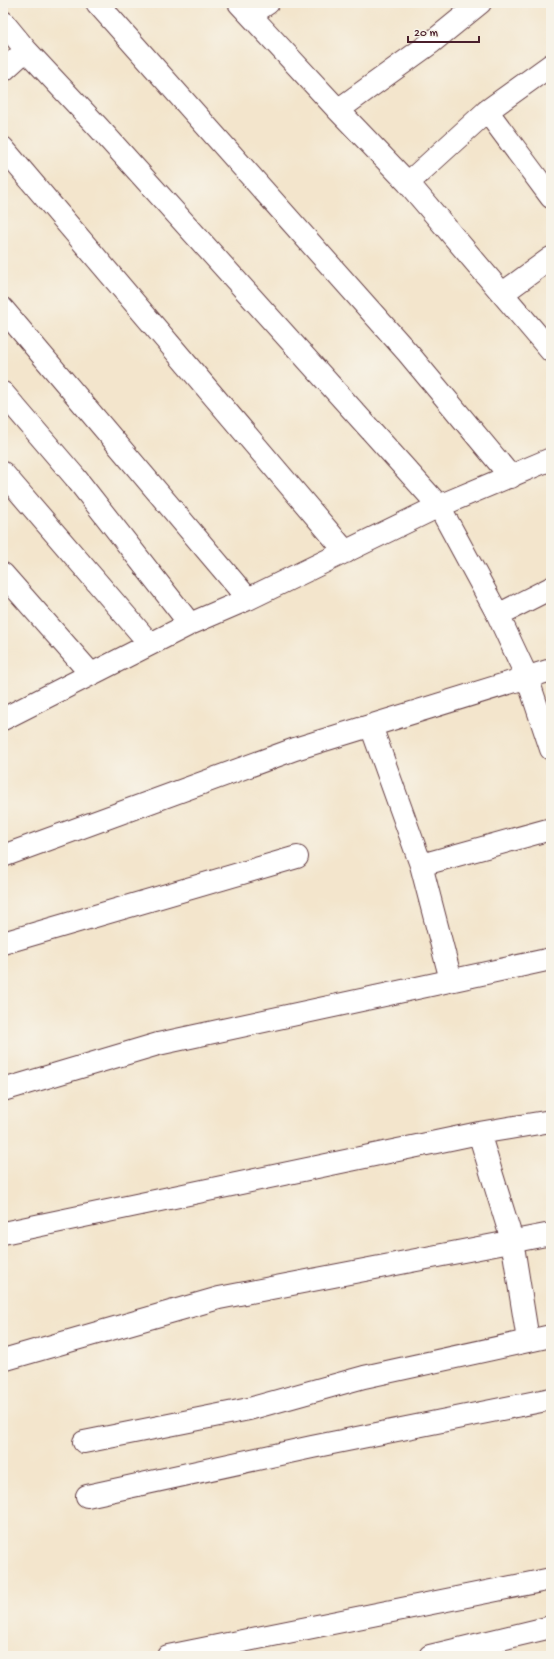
<svg xmlns="http://www.w3.org/2000/svg" width="554" height="1659" font-family="'Gochi Hand',sans-serif">
<rect width="100%" height="100%" fill="#f7f3e8"/>
<filter id="ink" filterUnits="userSpaceOnUse"><feTurbulence type="fractalNoise" baseFrequency=".025" numOctaves="2"/><feDisplacementMap in="SourceGraphic" scale="8" xChannelSelector="R" yChannelSelector="G"/><feConvolveMatrix kernelMatrix="1 2 1 2 8 2 1 2 1" color-interpolation-filters="sRGB"/></filter>
<filter id="wash" filterUnits="userSpaceOnUse"><feTurbulence type="fractalNoise" baseFrequency=".012" numOctaves="4" result="noise"/><feDisplacementMap in="SourceGraphic" scale="16" xChannelSelector="R" yChannelSelector="G"/><feGaussianBlur stdDeviation="0.9" result="paint"/><feColorMatrix in="noise" values="0 0 0 0 0 0 0 0 0 0 0 0 0 0 0 0 0 1.4 0 .05"/><feComposite in="paint" operator="in"/></filter>
<g filter="url(#wash)">
<rect width="100%" height="100%" fill="#f3e5cc"/>
</g>
<g filter="url(#ink)">
<g fill="none" stroke-linecap="round" stroke-linejoin="round">
<g stroke="#633d43" stroke-width="24">
<path id="minor" d="M 97,3 L 408,353 L 511,477
M 239,3 L 338,110 L 408,183 L 551,351
M 250,15 L 268,3
M 3,22 L 26,50 L 3,71
M 26,50 L 99,128 L 439,506 L 498,615 L 527,677 L 551,749
M 338,110 L 432,42 L 480,3
M 487,111 L 551,197
M 3,148 L 346,552
M 408,183 L 487,111 L 551,65
M 503,293 L 551,258
M 3,309 L 248,599
M 3,393 L 75,477 L 190,624
M 3,473 L 150,644
M 3,574 L 91,674
M 498,615 L 551,588
M 3,719 L 190,624 L 248,599 L 439,506 L 551,459
M 371,726 L 421,865 L 451,980
M 3,856 L 295,749 L 551,670
M 421,865 L 551,829
M 3,943 L 297,857
M 3,1090 L 158,1044 L 551,959
M 479,1133 L 512,1240 L 528,1340
M 3,1233 L 479,1133 L 551,1121
M 3,1360 L 219,1298 L 551,1234
M 84,1442 L 249,1409 L 364,1377 L 551,1336
M 87,1496 L 312,1447 L 551,1399
M 168,1656 L 551,1579
M 430,1656 L 551,1627"/>
</g>
<use href="#minor" stroke="#fff" stroke-width="22"/>
</g>
</g>
<rect width="554" height="1659" fill="none" stroke="#f7f3e8" stroke-width="16"/>
<path d="M408 36v6h71v-6" fill="none" stroke="#4a1f2b" stroke-width="2"/>
<text x="414" y="36" font-size="12" fill="#4a1f2b" stroke="#f7f3e8" stroke-width="3" paint-order="stroke">20 m</text>
</svg>
